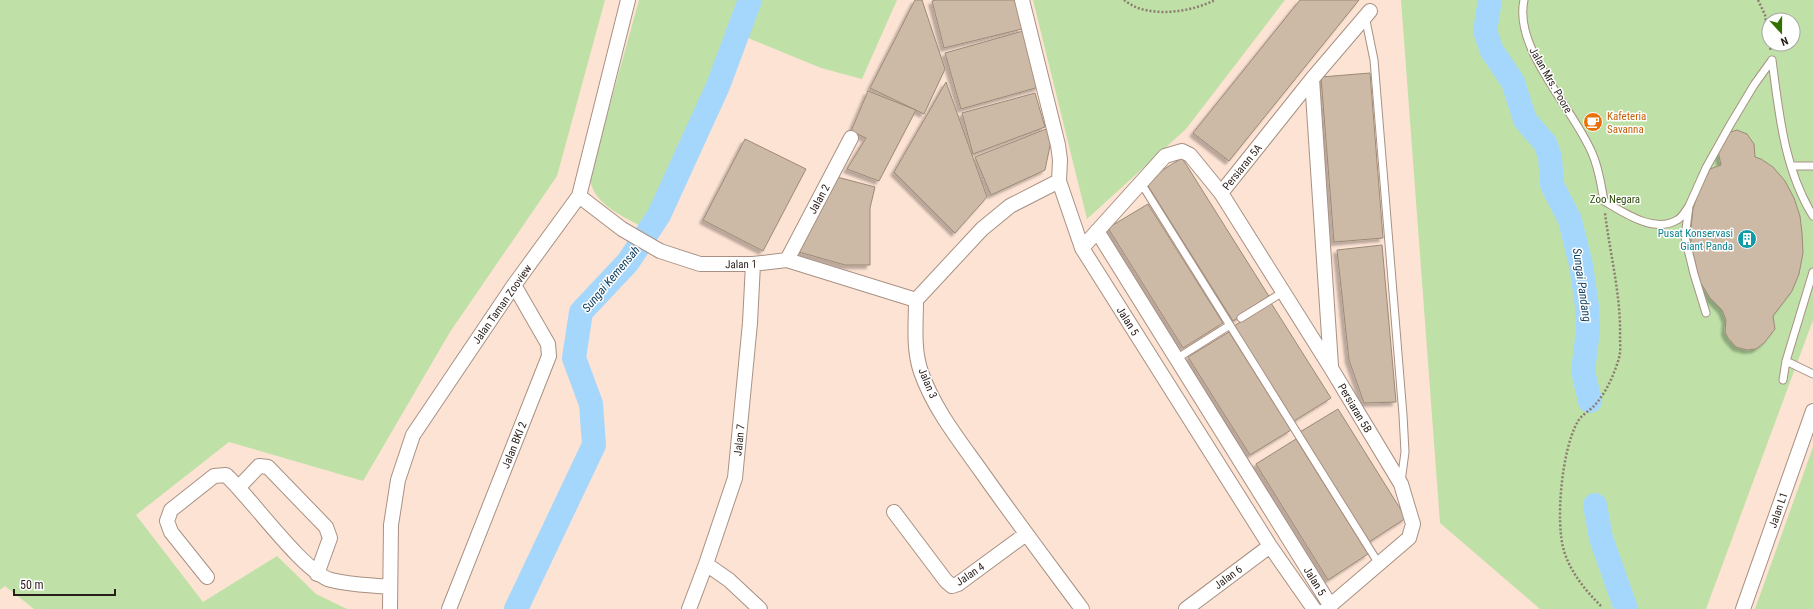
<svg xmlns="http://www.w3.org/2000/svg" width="1813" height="609" font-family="'Roboto Condensed',sans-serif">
<defs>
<filter id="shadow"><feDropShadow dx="-3.5" dy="3.5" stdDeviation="1" flood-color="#0004"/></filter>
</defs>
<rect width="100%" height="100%" fill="#fde3d4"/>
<path fill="#bfe1a7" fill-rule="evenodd" d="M 0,0 L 605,0 L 557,176 L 450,332 L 363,481 L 229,442 L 136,515 L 203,602 L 277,556 L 316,594 L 347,609 L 34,609 L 5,586 L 0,590 Z
M 639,0 L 897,0 L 862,79 L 821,68 L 731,31 L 686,165 L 653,232 C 631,220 588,205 590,174 C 590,169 593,164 595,159 Z
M 1033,0 L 1285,0 L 1186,129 L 1087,219 Z
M 1401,0 L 1813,0 L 1813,320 L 1706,609 L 1540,609 L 1440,523 ZM 1769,20 L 1793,20 L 1793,44 L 1769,44 Z
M 1813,447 L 1813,609 L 1755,609 Z"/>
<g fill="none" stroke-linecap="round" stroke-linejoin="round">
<path stroke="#a5d7fd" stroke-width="24" d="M 1490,0 L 1485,31 L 1492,51 L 1513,82 L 1525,120 L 1545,143 L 1550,157 L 1552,185 L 1570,220 L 1581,265 L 1587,306 L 1588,330 L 1583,371 L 1590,401
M 1595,505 L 1601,538 L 1626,609
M 516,609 L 594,445 L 591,404 L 574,358 L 581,312 L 628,262 L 659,215 L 718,86 L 750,0"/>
</g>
<path fill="#ccbaa6" stroke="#9b8a77" filter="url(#shadow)" d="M 915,0 L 922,0 L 945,69 L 924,114 L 870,88 Z
M 936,0 L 1015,0 L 1022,29 L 944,48 L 932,1 Z
M 1300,0 L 1359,0 L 1229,161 L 1193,133 Z
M 1023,31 L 1039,87 L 961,109 L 945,53 Z
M 1370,73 L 1383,238 L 1334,242 L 1321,77 Z
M 946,82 L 987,197 L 955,233 L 894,172 Z
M 868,91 L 916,110 L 879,181 L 847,169 L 866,138 L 851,131 Z
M 1035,93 L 1045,127 L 973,154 L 962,113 Z
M 1046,129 L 1051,141 L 1045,170 L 991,195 L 975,157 Z
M 1737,130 L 1747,134 L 1754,144 L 1755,157 L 1761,159 L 1773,167 L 1785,181 L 1794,198 L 1800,216 L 1802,233 L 1803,253 L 1799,274 L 1792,291 L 1773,316 L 1775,329 L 1764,343 L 1756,349 L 1747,350 L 1736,347 L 1728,338 L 1725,332 L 1726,320 L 1722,310 L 1710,298 L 1699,280 L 1691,245 L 1691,228 L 1693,209 L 1699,190 L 1710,169 L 1721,165 L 1718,151 L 1728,133 Z
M 745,139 L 806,169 L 763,251 L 703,220 Z
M 1182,158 L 1270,298 L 1233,321 L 1145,181 Z
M 837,177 L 875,187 L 870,208 L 870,265 L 845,265 L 799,252 Z
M 1148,204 L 1223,323 L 1183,348 L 1108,228 Z
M 1382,245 L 1396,402 L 1364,403 L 1349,360 L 1337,250 Z
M 1271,303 L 1331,398 L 1294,421 L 1234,326 Z
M 1229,332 L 1291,430 L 1250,455 L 1188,357 Z
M 1338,409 L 1406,518 L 1369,542 L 1300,432 Z
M 1296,439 L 1368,554 L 1328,580 L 1256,464 Z"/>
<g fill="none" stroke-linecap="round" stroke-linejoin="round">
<g stroke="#a89183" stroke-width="9">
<path id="service" d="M 1524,0 C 1513,49 1574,109 1592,153 C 1599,168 1601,185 1604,201 C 1623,212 1654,234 1677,220 C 1682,218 1686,210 1689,206
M 1365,16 L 1374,60 L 1403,415 L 1405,452 L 1401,482
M 1772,60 C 1779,113 1784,169 1813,216
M 1791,166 L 1813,166
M 1141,183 L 1379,564
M 1706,313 L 1694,274 L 1685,237 L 1689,206 L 1706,168 L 1730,125 L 1754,85 L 1772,60
M 1241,318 L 1283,292
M 1176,359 L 1230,325
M 1786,361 L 1813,374
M 1783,380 L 1786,361 L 1813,272"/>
</g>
<g stroke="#a89183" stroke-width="16">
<path id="minor" d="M 1022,0 L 1058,145 L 1060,160 L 1059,181 L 1082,248 L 1270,546 L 1314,609
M 1312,79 L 1331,366
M 1059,181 L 1010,206 L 982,229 L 916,300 C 916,324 913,349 921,372 C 934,409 959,440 981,471 C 1014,518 1048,563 1082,609
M 1221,193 L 1312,79 L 1370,11
M 579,196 L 622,229 L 660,251 L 700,264 L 753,264 L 787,260 L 916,300
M 1097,231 L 1330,605
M 1082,248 L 1165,156 L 1182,151 L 1190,155 L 1221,193 L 1331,368 L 1401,484 L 1413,524 L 1409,538 L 1326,609
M 787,260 L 851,138
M 239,487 L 259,466 L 268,467 L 326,527 L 330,538 L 317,574
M 894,512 L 946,581 L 952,586 L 958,584 L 1026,534
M 706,564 L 729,580 L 760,609
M 207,577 L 171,532 L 167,521 L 171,510 L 214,476 L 226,475 C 251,498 304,573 331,580 C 350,585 370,585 389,587
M 390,609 L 391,525 L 398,480 L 413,435 L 514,285 L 579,196 L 628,0
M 449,609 L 549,356 L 548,344 L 514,285
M 689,609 L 706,564 L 735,478 L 750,323 L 753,264
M 1186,609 L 1270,546
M 1743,609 L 1813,411"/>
</g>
<path stroke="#8c7b71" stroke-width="2.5" stroke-dasharray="2 2" stroke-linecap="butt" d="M 1124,0 C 1128,3 1133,6 1138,8 C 1162,16 1193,11 1215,0
M 1758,0 L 1765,15 L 1769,42
M 1769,44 L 1771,51
M 1601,606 C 1585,590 1571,573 1564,551 C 1555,521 1562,450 1577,423 C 1580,416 1589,411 1594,406 C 1606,393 1614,375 1619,358 C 1621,351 1620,343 1620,337 C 1621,295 1610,254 1605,213"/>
<use href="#service" stroke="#fff" stroke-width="7"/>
<use href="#minor" stroke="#fff" stroke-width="14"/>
</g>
<defs>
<g id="cafe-disc" transform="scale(1)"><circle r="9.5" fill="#e8710a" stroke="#fff"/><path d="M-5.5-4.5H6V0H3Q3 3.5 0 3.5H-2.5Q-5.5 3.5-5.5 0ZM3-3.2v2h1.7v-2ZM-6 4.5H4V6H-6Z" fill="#fff"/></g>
<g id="building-disc" transform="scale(1)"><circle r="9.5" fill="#0f9aa8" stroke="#fff"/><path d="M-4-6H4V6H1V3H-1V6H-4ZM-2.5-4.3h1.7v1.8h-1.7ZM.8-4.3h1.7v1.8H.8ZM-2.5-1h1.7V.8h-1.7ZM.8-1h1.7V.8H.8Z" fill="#fff"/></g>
</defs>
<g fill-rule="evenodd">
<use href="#cafe-disc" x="1593" y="122"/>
<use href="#building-disc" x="1747" y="239"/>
</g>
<g text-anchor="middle" stroke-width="3" stroke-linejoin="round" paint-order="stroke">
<g font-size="11" fill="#281e19" stroke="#fff">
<text transform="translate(1551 80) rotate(60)" y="4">Jalan Mrs. Poore</text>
<text transform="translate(1242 167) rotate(-51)" y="4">Persiaran 5A</text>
<text transform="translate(819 199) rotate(-62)" y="4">Jalan 2</text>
<text transform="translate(741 264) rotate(-1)" y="4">Jalan 1</text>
<text transform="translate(502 304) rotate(-55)" y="4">Jalan Taman Zooview</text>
<text transform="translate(1128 321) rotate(58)" y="4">Jalan 5</text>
<text transform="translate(928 383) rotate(67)" y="4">Jalan 3</text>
<text transform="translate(1355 408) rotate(59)" y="4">Persiaran 5B</text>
<text transform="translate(739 440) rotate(-84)" y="4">Jalan 7</text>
<text transform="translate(514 445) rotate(-68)" y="4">Jalan BKI 2</text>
<text transform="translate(1778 510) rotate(-71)" y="4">Jalan L1</text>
<text transform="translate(970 574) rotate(-34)" y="4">Jalan 4</text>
<text transform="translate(1228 577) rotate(-37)" y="4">Jalan 6</text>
<text transform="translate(1315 581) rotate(58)" y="4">Jalan 5</text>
</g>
<g font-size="11" fill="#c56008" stroke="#fff" text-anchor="start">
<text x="1607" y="120">Kafeteria<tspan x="1607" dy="13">Savanna</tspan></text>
</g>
<g font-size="11" fill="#2a4a07" stroke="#fff">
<text x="1615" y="203">Zoo Negara</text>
</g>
<g font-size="11" fill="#0d838f" stroke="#fff" text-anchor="end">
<text x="1733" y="237">Pusat Konservasi<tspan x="1733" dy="13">Giant Panda</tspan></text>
</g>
<g font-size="12" font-style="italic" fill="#114261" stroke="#fff">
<text transform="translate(611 279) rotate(-50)" y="4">Sungai Kemensah</text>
<text transform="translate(1582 285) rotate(82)" y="4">Sungai Pandang</text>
</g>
</g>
<g transform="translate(1781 32) rotate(159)"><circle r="19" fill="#ffffff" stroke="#a9a5a3"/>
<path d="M0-3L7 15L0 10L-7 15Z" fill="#337001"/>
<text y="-6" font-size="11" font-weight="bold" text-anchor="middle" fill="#281e19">N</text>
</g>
<path d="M14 589v6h101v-6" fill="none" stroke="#281e19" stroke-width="2"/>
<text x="20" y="589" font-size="12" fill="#281e19" stroke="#ffffff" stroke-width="3" paint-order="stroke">50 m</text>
</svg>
